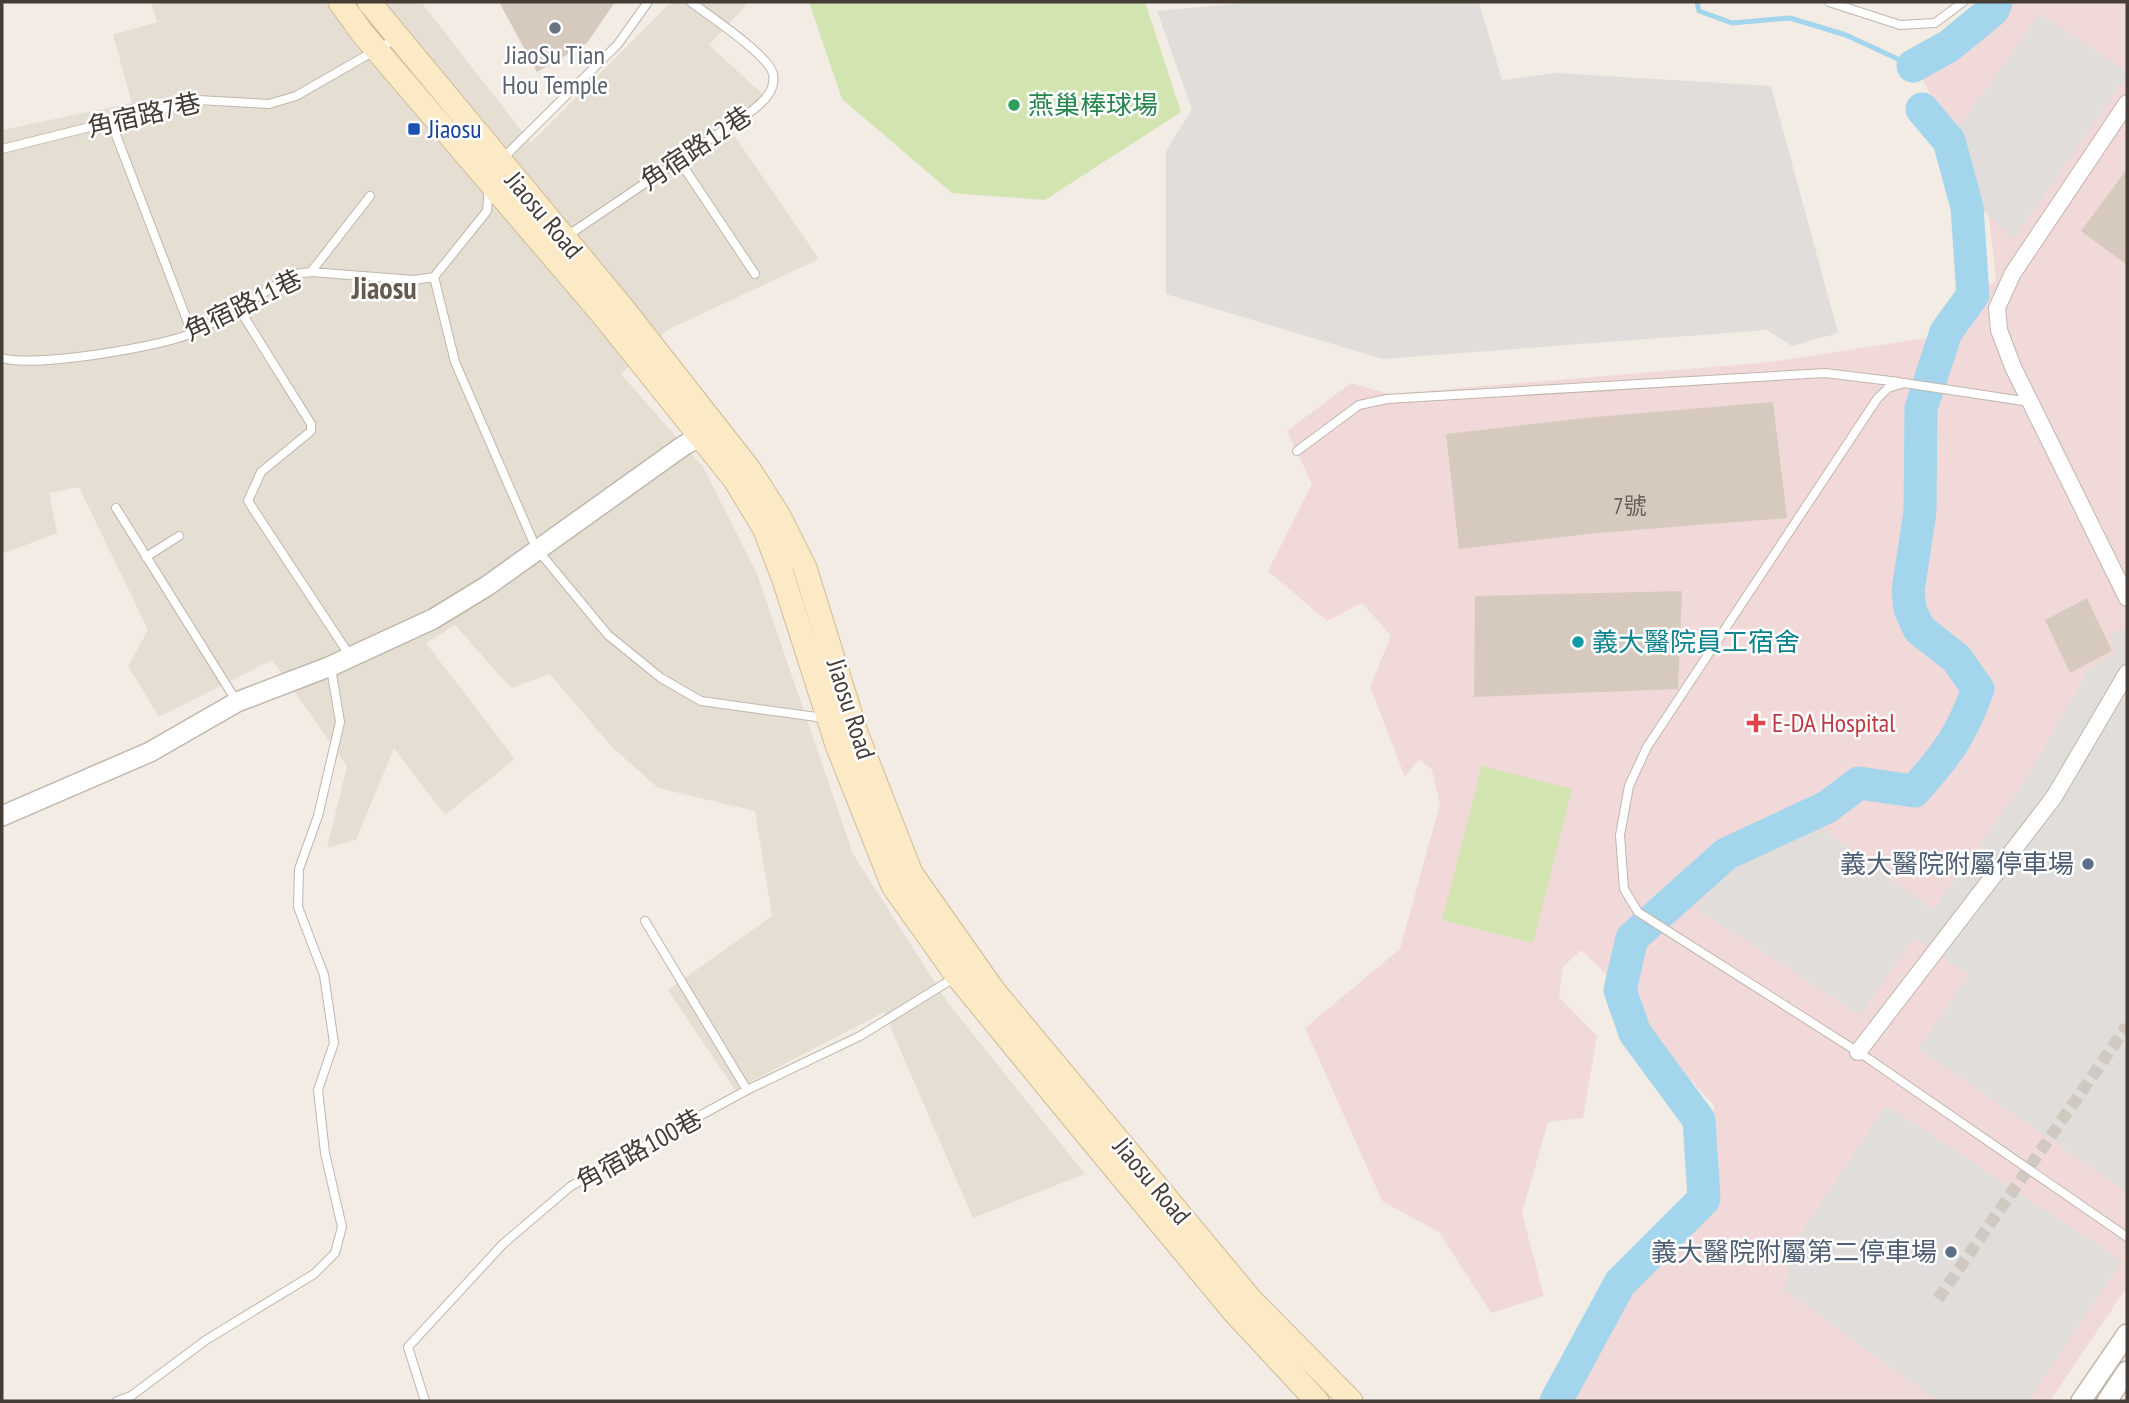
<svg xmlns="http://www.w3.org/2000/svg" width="2129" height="1403" font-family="'PT Sans Narrow','Noto Sans TC',sans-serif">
<rect width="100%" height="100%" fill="#f2ece5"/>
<path fill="#e5ded3" d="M 151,2 L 421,2 L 531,143 L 671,2 L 749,2 L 709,45 L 767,98 L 729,128 L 819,259 L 667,330 L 621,374 L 703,467 L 757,574 L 853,854 L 948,1003 L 1085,1174 L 973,1218 L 884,1012 L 735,1090 L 668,990 L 772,916 L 755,811 L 658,788 L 612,747 L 550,674 L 511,688 L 455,625 L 426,643 L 515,759 L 445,815 L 394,748 L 356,840 L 327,848 L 347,766 L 272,660 L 159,717 L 128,666 L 148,630 L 79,487 L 49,493 L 57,533 L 2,554 L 2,130 L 132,103 L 113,35 L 157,22 Z"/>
<path fill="#f2d9d9" d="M 2007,2 L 2127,2 L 2127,1287 L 2050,1401 L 1565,1401 L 1629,1295 L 1714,1210 L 1714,1105 L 1657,1044 L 1639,1005 L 1581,950 L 1563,967 L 1559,997 L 1597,1036 L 1583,1118 L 1548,1122 L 1522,1213 L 1544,1296 L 1491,1313 L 1439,1232 L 1382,1201 L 1305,1028 L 1400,949 L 1440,804 L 1432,770 L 1419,759 L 1405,777 L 1370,687 L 1391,636 L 1362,603 L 1327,621 L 1268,571 L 1312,484 L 1287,431 L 1351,383 L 1389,394 L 1771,362 L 1932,337 L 1996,280 L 1987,200 L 1921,77 Z"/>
<path fill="#d2e4af" d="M 809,2 L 1145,2 L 1181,112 L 1045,200 L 952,193 L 842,99 Z
M 1482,766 L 1572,789 L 1533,943 L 1442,920 Z"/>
<path fill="#e0ddda" d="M 1254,2 L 1479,2 L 1502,80 L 1556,73 L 1771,86 L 1838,333 L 1792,346 L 1767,330 L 1383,359 L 1166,294 L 1166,151 L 1192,109 L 1157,11 Z
M 2040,13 L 2127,72 L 2127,75 L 2014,239 L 1973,201 L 1949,141 Z
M 2127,628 L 2127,1193 L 1918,1048 L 1969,976 L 1915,937 L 1860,1015 L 1697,909 L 1725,874 L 1821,827 L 1933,910 L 2026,780 L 2088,670 L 2115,654 L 2111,633 Z
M 1886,1105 L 2122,1261 L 2028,1401 L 1938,1401 L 1785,1291 L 1794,1243 Z"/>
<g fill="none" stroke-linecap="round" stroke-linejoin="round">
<path stroke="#a3d6ec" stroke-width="5" d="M 1697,2 L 1699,11 L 1732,23 L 1790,18 L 1846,35 L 1913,66"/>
<path stroke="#a3d6ec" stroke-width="33" d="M 1913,66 L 1949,46 L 1993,10 L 1996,2
M 1556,1401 L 1620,1283 L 1704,1199 L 1699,1120 L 1635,1033 L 1620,990 L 1632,938 L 1726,854 L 1827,807 L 1859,783 L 1914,791 C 1946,756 1962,734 1978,689 L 1956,658 L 1919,629 L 1910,609 L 1908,591 L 1920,512 L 1921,408 L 1946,332 L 1973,295 L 1967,207 L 1949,141 L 1922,109"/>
</g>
<path fill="#d6cabe" d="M 499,2 L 615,2 L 587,43 L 537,72 Z
M 2127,169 L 2127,265 L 2081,231 Z
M 1773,402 L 1787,518 L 1597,533 L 1459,549 L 1446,434 L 1584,418 Z
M 1682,591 L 1678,689 L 1474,697 L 1475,596 Z
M 2087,598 L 2112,651 L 2070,673 L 2045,620 Z"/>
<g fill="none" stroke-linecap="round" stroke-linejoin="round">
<path stroke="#cfc9c2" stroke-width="12" stroke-dasharray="12 6" stroke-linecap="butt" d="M 1938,1299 L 2127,1026"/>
<g stroke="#c0b6ab" stroke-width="10">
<path id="service" d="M 1829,2 L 1900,25 L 1935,23 L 1963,2
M 111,122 L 192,333
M 2,149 L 198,100 L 269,104 L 296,96 L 397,38
M 503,158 L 618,44 L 648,2
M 679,160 L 755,274
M 567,236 L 753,110 C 764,101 776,90 773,74 C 769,55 708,15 691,2
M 311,272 L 370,196
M 434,277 L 455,362 L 536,548 L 608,635 L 661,678 L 701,701 L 824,718
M 238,307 L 311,424 L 311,431 L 261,472 L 248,501 L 350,656
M 2,358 C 32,368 162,347 192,333 C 228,317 261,293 295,274 L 311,272 L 414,280 L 434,277 L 487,211 L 489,188
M 2030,402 L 1904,383 L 1888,388 L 1877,399 L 1647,747 L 1629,786 L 1620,835 L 1624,889 L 1638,912 L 1869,1059 L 2127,1237
M 1297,451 L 1359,405 L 1387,399 L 1825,373 L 1899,382
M 116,508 L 237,702
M 146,557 L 179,536
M 645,921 L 747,1090
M 117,1401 L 131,1396 L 206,1340 L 314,1274 L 335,1253 L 342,1227 L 325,1153 L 318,1090 L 334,1043 L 324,975 L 298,907 L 299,869 L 318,816 L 340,722 L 331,668
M 425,1401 L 408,1347 L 503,1244 L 571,1186 L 747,1090 L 860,1036 L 954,978"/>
</g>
<g stroke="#c0b6ab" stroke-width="18">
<path id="minor" d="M 2127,103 L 2013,273 L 1997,308 L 1999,330 L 2013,367 L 2127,598
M 1858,1052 L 2054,797 L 2127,673"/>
</g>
<g stroke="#c0b6ab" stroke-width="22">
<path id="tertiary" d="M 2,816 L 150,752 L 237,702 L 331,666 L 433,619 L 487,586 L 683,446 L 713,429
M 2081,1401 L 2127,1334
M 2107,1401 L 2127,1371"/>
</g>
<g stroke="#d0bb97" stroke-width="25">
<path id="secondary" d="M 340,2 L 363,34 L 603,315 L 735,480 L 764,528 L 783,577 L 837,745 L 893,886 L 957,976 L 1084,1131 L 1235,1313 L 1317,1401
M 369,2 L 622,307 L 749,469 L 779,516 L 805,568 L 857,735 L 911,873 L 994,991 L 1252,1301 L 1351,1401"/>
</g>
<use href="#service" stroke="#fff" stroke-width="8"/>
<use href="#minor" stroke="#fff" stroke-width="16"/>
<use href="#tertiary" stroke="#fff" stroke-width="19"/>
<use href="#secondary" stroke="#fce9c5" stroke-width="23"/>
</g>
<circle fill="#6b7280" stroke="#fff" stroke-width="2.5" cx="555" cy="28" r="7"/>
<circle fill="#2e9e5b" stroke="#fff" stroke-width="2.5" cx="1014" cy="105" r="7"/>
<rect fill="#1a4fb4" stroke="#fff" stroke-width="2.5" x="407" y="122" width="14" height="14" rx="3.5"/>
<circle fill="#0f9aa8" stroke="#fff" stroke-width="2.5" cx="1578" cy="642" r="7"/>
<path fill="#e0444e" stroke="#fff" stroke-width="2.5" d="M1752.5 712.5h7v7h7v7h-7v7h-7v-7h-7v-7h7z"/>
<g fill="#5c6f8a" stroke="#fff" stroke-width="2.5">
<circle cx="2088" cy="864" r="7"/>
<circle cx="1951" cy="1252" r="7"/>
</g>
<g text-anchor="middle" stroke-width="5" stroke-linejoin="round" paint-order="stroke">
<g font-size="23" fill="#686057">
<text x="1630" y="514">7號</text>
</g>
<g font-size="26" fill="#5b616d" stroke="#fff">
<text x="555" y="64">JiaoSu Tian<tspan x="555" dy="30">Hou Temple</tspan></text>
</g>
<g font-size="26" fill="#27864d" stroke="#fff" text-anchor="start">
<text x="1028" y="114">燕巢棒球場</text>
</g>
<g font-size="26" fill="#443c35" stroke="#fff">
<text transform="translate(144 115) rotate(-13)" y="9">角宿路7巷</text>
<text transform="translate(696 148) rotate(-34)" y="9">角宿路12巷</text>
<text transform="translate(544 215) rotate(50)" y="9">Jiaosu Road</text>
<text transform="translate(243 305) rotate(-26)" y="9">角宿路11巷</text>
<text transform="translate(851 709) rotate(72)" y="9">Jiaosu Road</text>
<text transform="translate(639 1150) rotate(-29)" y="9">角宿路100巷</text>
<text transform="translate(1152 1181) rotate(50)" y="9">Jiaosu Road</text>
</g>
<g font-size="26" fill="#164399" stroke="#fff" text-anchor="start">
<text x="428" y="138">Jiaosu</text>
</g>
<g font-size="26" fill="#0d838f" stroke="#fff" text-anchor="start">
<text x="1592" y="651">義大醫院員工宿舍</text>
</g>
<g font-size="26" fill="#be3a42" stroke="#fff" text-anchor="start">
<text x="1772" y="732">E-DA Hospital</text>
</g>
<g font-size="26" fill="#4e5e75" stroke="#fff" text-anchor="end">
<text x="2074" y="873">義大醫院附屬停車場</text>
<text x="1937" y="1261">義大醫院附屬第二停車場</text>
</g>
<g font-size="30" font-weight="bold" fill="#66594d" stroke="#fff">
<text x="384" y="299">Jiaosu</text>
</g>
</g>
<rect width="2129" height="1403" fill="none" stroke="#443c35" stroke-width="7"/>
</svg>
